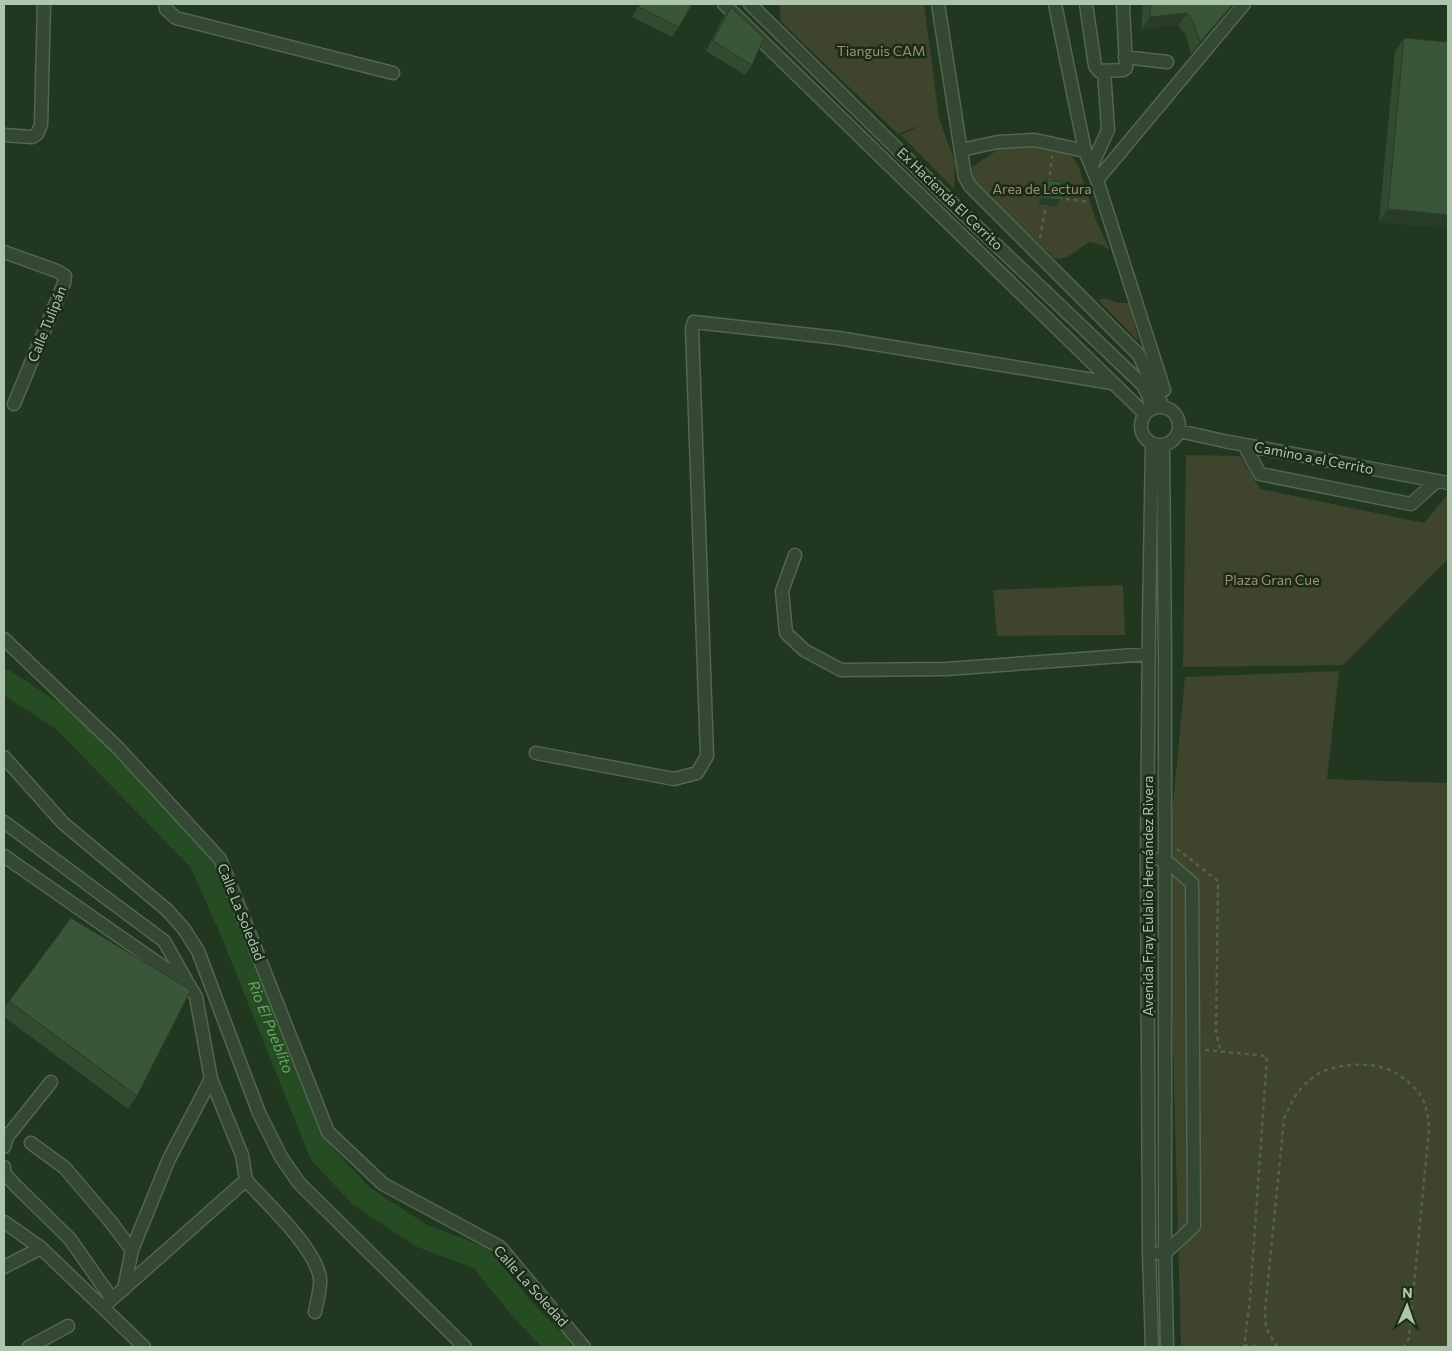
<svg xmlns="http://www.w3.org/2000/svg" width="1452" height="1351" font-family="Commissioner,sans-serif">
<rect width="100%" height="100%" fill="#21371f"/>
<path fill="#3f442c" d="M 779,4 L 924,4 L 939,118 L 955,162 L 954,189 L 901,135 L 924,124 L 898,134 L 781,22 Z
M 1005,145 L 1046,147 L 1072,156 L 1079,168 L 1096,220 L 1110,251 L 1102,245 L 1089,242 C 1075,251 1072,258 1055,259 L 971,180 L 970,168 Z
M 1104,298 L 1119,303 L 1129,303 L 1139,342 L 1098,300 Z
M 1186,455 L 1240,456 L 1260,489 L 1424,523 L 1448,494 L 1448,559 L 1343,665 L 1183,667 Z
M 1123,585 L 1125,635 L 997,636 L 993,590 Z
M 1339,671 L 1327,779 L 1448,783 L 1448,1347 L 1181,1347 L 1168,857 L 1185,677 Z"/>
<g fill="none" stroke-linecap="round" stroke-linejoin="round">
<path stroke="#264c23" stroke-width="24" id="s1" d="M 4,681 L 64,720 L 201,861 L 230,926 L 321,1153 L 361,1196 L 422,1236 L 481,1258 L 523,1310 L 558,1347"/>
<g stroke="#526650" stroke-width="15">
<path id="minor" d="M 165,4 L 166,9 L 176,18 L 393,73
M 724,4 L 1145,414
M 750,4 L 949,200 L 1143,385 L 1148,395 L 1152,409
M 938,4 L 965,177 L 970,186 L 1139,355 L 1163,407
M 1055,4 L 1085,151 L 1097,180 L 1164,390
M 1086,4 L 1095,66 L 1099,71 L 1123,70 L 1126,68 L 1123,4
M 1125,57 L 1167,62
M 4,135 L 32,137 L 37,134 L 41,125 L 44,4
M 961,150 L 998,142 L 1035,140 L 1085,151
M 1092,165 L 1108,130 L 1104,71
M 1097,180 L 1244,4
M 4,252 L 57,271 L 65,276 L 64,283 L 14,404
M1141 426a19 19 0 1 1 38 0a19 19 0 1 1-38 0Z
M 1179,431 L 1224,441 L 1448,483
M 1244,445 L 1260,474 L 1411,504 L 1437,481
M 1163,446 L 1165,655 L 1165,1253 L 1167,1347
M 795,555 L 782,591 L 786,633 L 804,650 L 841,670 L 946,669 L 1149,654
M 4,639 L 118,748 L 220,859 L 328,1132 L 383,1184 L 500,1247 L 584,1347
M 536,753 L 674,779 L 697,773 L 707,756 L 692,328 L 694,322 L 838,338 L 1112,383
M 4,757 L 63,823 L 167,910 L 184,929 L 198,951 L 259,1113 L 281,1157 L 299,1183 L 465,1347
M 4,822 L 164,941 L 186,980
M 4,856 L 189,985 L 196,997 L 211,1079 L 242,1155 L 246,1180
M 31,1143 L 65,1168 L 110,1221 L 132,1250
M 4,1147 L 7,1137 L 51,1082
M 4,1167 L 5,1174 L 16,1186 L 70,1239 L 112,1299
M 4,1222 L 41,1248 L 144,1347
M 1159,1253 L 1165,1253 L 1194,1226 L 1192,883 L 1164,859 L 1159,859
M 4,1267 L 41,1248
M 124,1289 L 132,1250 L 169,1159 L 211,1079
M 103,1307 L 246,1180 C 267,1204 315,1247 320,1278 C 321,1289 317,1301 315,1312
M 29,1347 L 68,1326
M 1152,1347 L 1149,1253 L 1147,858 L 1149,621 L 1152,444"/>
</g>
<path stroke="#556149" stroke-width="2.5" stroke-dasharray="4 4" stroke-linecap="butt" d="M 1049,183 L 1052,156
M 993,191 L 1039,196
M 1058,198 L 1090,202
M 1040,238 L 1046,205
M 1177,849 L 1218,881 L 1216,1033 L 1221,1052
M 1205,1050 L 1267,1056 L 1250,1299 L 1244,1347
M 1244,1345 L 1262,1347
M 1277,1347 L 1266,1328 L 1265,1311 L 1284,1119 C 1292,1100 1298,1088 1315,1076 C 1333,1063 1372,1061 1392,1071 C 1402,1076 1415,1087 1421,1096 C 1427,1106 1428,1117 1429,1129 L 1409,1338 L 1404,1347"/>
<use href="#minor" stroke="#344833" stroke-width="12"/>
</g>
<path fill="#324a30" d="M 639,4 L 692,4 L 679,27 L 672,37 L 632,17 Z
M 1143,4 L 1235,4 L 1191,54 L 1186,36 L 1178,25 L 1141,29 Z
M 731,7 L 752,65 L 745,75 L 706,51 L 724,16 Z
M 1404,38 L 1448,228 L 1379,222 L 1395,51 Z
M 1045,180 L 1060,200 L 1056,207 L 1038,204 L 1040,186 Z
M 9,1001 L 137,1096 L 128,1109 L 4,1017 L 4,1009 Z"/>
<path fill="#293c27" d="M 1233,4 L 1235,4 L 1191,54 L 1200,42 Z
M 1187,13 L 1178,25 L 1141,29 L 1150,17 Z
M 1042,198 L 1060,200 L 1056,207 L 1038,204 Z
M 1388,209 L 1448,215 L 1448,228 L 1379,222 Z"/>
<path fill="#3a5638" stroke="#293c27" d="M 640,4 L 692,4 L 679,27 L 639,7 Z
M 1151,4 L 1233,4 L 1200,42 L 1194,23 L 1187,13 L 1150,17 Z
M 731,7 L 764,38 L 752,65 L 713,41 Z
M 1404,38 L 1448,42 L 1448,215 L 1388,209 Z
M 1045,180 L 1062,182 L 1060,200 L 1042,198 Z
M 71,918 L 191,990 L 137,1096 L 9,1001 Z"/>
<g text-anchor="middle" stroke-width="5" stroke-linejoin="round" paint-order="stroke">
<g font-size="14" fill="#a08d74" stroke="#1a2c18">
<text x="881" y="56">Tianguis CAM</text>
<text x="1042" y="194">Area de Lectura</text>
<text x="1272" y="585">Plaza Gran Cue</text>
</g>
<g font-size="14" fill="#aec5ad" stroke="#1a2c18">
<text transform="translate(950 199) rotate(44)" y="5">Ex Hacienda El Cerrito</text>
<text transform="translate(47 324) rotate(-68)" y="5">Calle Tulipán</text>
<text transform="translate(1314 458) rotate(11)" y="5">Camino a el Cerrito</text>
<text transform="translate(1148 896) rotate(-90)" y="5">Avenida Fray Eulalio Hernández Rivera</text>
<text transform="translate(241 912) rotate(68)" y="5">Calle La Soledad</text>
<text transform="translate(531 1286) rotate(48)" y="5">Calle La Soledad</text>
</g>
<g font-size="15" font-style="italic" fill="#6aa664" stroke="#1a2c18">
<text dy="5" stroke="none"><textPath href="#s1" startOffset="448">Rio El Pueblito</textPath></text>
</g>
</g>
<rect width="1452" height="1351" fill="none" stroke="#aec5ad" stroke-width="10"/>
<g transform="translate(1407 1306) rotate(2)" stroke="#1a2c18" stroke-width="4" paint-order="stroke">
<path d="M0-4L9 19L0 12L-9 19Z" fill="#aec5ad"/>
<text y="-8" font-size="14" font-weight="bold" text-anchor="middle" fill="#aec5ad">N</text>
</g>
</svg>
